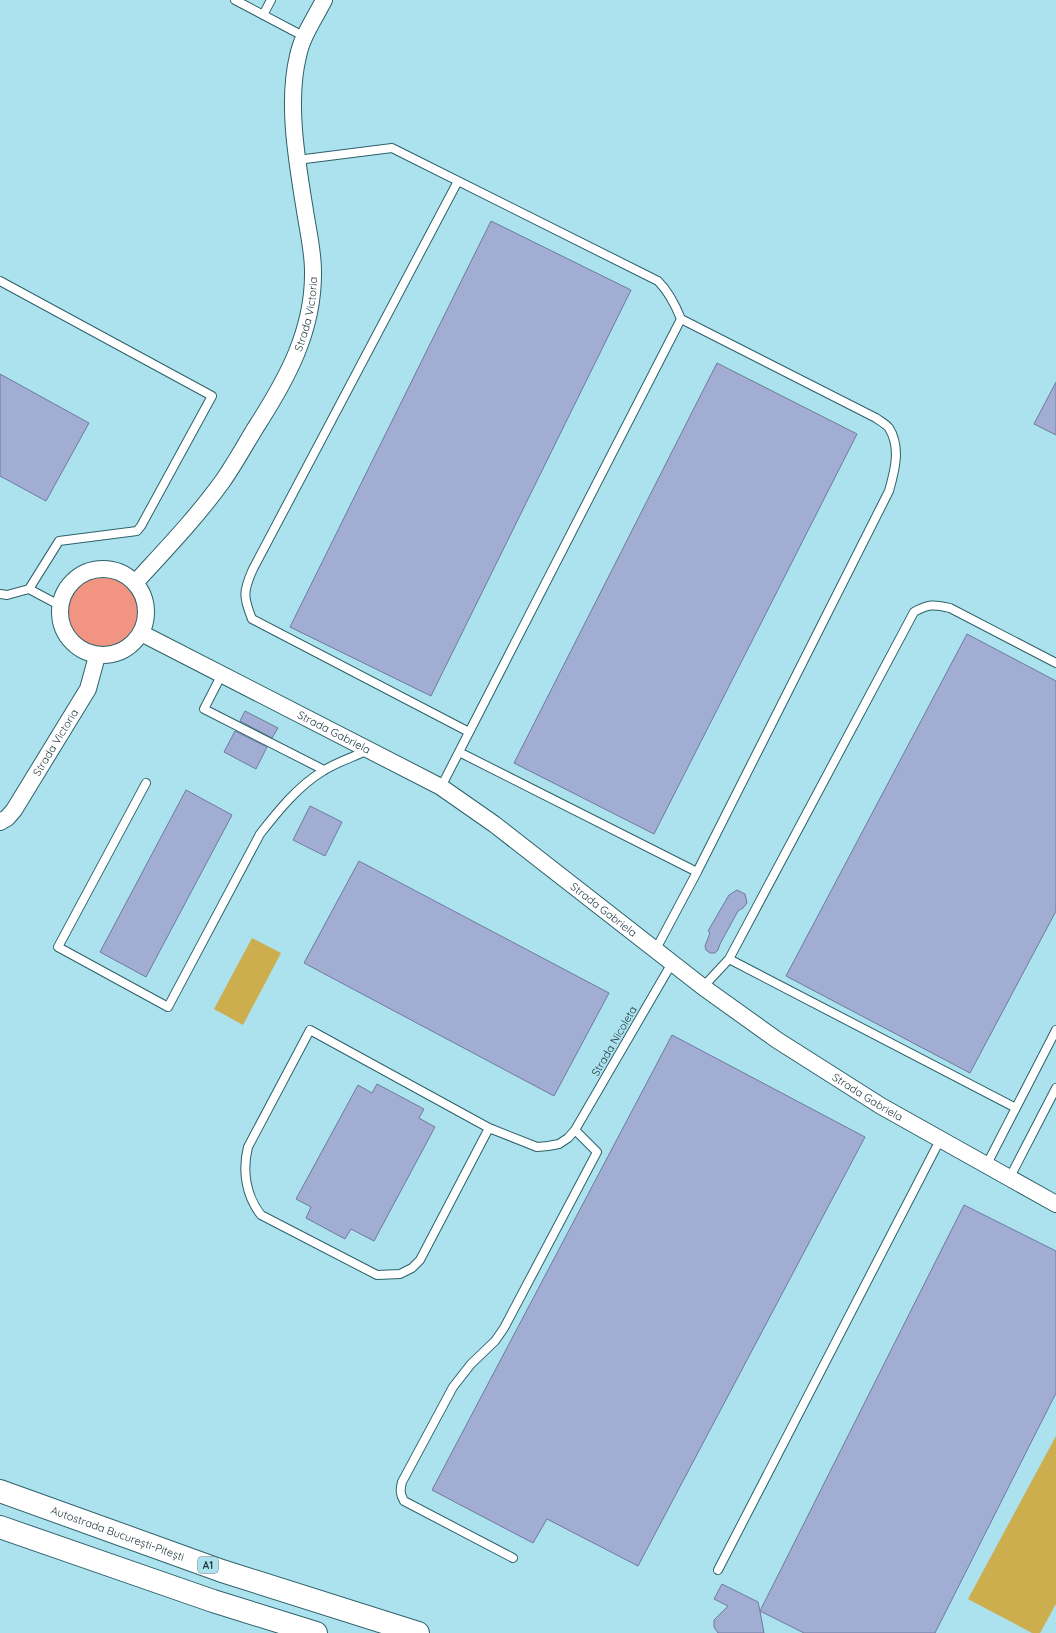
<svg xmlns="http://www.w3.org/2000/svg" width="1056" height="1633" font-family="Quicksand,sans-serif">
<rect width="100%" height="100%" fill="#ace2ee"/>
<path fill="#f19582" d="M60 612a43 43 0 1 1 86 0a43 43 0 1 1-86 0Z"/>
<path fill="#ccae4f" d="M 252,938 L 281,953 L 243,1025 L 214,1009 Z
M 1056,1436 L 1056,1604 L 1040,1633 L 1032,1633 L 968,1599 Z"/>
<path fill="#a1add3" stroke="#6f7a9f" d="M 491,221 L 631,290 L 431,696 L 290,627 Z
M 717,363 L 857,434 L 654,834 L 514,763 Z
M 0,374 L 89,423 L 46,501 L 0,476 Z
M 1056,382 L 1056,435 L 1034,424 Z
M 967,634 L 1056,681 L 1056,911 L 970,1073 L 786,976 Z
M 245,711 L 278,728 L 272,738 L 240,721 Z
M 235,731 L 267,747 L 256,769 L 224,752 Z
M 186,790 L 232,815 L 146,977 L 100,952 Z
M 310,806 L 342,822 L 325,856 L 293,840 Z
M 359,861 L 609,993 L 554,1096 L 304,963 Z
M 737,890 L 745,894 L 747,903 L 743,908 L 738,911 L 720,944 L 718,950 L 715,953 L 710,953 L 706,950 L 705,946 L 710,933 L 708,931 L 729,895 Z
M 672,1035 L 865,1137 L 638,1566 L 547,1519 L 533,1543 L 432,1490 Z
M 377,1084 L 424,1109 L 419,1118 L 435,1127 L 374,1241 L 351,1229 L 345,1239 L 306,1218 L 311,1207 L 296,1199 L 358,1085 L 372,1093 Z
M 964,1205 L 1056,1251 L 1056,1393 L 935,1633 L 804,1633 L 760,1611 L 764,1633 L 718,1633 L 714,1627 L 714,1620 L 728,1606 L 714,1599 L 722,1584 L 758,1602 L 760,1611 Z"/>
<g fill="none" stroke-linecap="round" stroke-linejoin="round">
<g stroke="#2d616b" stroke-width="10">
<path id="service" d="M 235,0 L 305,37
M 263,15 L 271,0
M 297,160 L 392,148 L 658,281 C 669,292 675,304 681,319 L 876,418 C 880,421 886,424 889,428 C 901,447 895,470 889,491 L 697,872 L 656,949
M 458,181 L 253,569 C 243,591 243,597 252,619 L 469,732
M 0,281 L 212,396 L 141,526 L 137,531 L 59,541 L 29,589 L 7,595 L 0,594
M 29,589 L 59,605
M 222,674 L 204,709 L 324,770
M 459,752 L 697,872
M 146,783 L 58,947 L 168,1007 L 260,834 C 278,811 298,786 323,771 C 337,762 354,757 368,750
M 441,787 L 681,319
M 729,959 L 1016,1108
M 703,987 L 729,959 L 914,612 C 928,604 934,604 950,608 L 1056,663
M 489,1128 L 420,1260 L 412,1268 L 400,1274 L 377,1275 L 261,1215 C 246,1196 242,1171 248,1147 L 310,1030 L 489,1128 L 537,1147 L 548,1146 L 559,1144 L 568,1138 L 575,1130 L 672,963
M 986,1166 L 1056,1030
M 1009,1179 L 1056,1088
M 513,1558 L 404,1501 C 400,1494 400,1490 402,1482 L 453,1387 L 471,1364 L 495,1341 L 504,1328 L 597,1152 L 575,1130
M 718,1570 L 940,1140"/>
</g>
<g stroke="#2d616b" stroke-width="18">
<g id="minor">
<circle cx="103" cy="612" r="43"/>
<path id="s1" d="M 135,583 C 165,550 196,518 222,482 C 234,465 245,445 256,427 C 287,379 314,330 313,271 C 313,253 309,235 306,217 C 298,167 286,105 298,56 C 302,36 315,18 324,0"/>
<path id="s2" d="M 141,633 L 441,787 L 494,824 L 703,987 L 777,1040 L 881,1106 L 1056,1204"/>
<path id="s3" d="M 0,822 L 7,818 L 14,810 L 88,689 L 97,656"/>
</g>
</g>
<g stroke="#2d616b" stroke-width="24">
<g id="motorway">
<path id="s4" d="M 0,1491 L 222,1571 L 418,1633"/>
<path d="M 0,1527 L 213,1601 L 316,1633"/>
</g>
</g>
<use href="#service" stroke="#fff" stroke-width="8"/>
<use href="#minor" stroke="#fff" stroke-width="16"/>
<use href="#motorway" stroke="#fff" stroke-width="22"/>
</g>
<g text-anchor="middle" stroke-width="3" stroke-linejoin="round" paint-order="stroke">
<rect fill="#ace2ee" stroke="#4c6c72" stroke-width="1" x="198" y="1557" width="20" height="16" rx="3"/>
<g font-size="10" font-weight="bold" fill="#23393d">
<text x="208" y="1569">A1</text>
</g>
<g font-size="11" fill="#23393d" stroke="#ace2ee">
<text dy="4" stroke="none"><textPath href="#s1" startOffset="323">Strada Victoria</textPath></text>
<text dy="4" stroke="none"><textPath href="#s2" startOffset="217">Strada Gabriela</textPath></text>
<text dy="4" stroke="none"><textPath href="#s3" startOffset="98">Strada Victoria</textPath></text>
<text dy="4" stroke="none"><textPath href="#s2" startOffset="541">Strada Gabriela</textPath></text>
<text transform="translate(614 1041) rotate(-60)" y="4">Strada Nicoleta</text>
<text dy="4" stroke="none"><textPath href="#s2" startOffset="865">Strada Gabriela</textPath></text>
<text dy="4" stroke="none"><textPath href="#s4" startOffset="125">Autostrada București-Pitești</textPath></text>
</g>
</g>
</svg>
